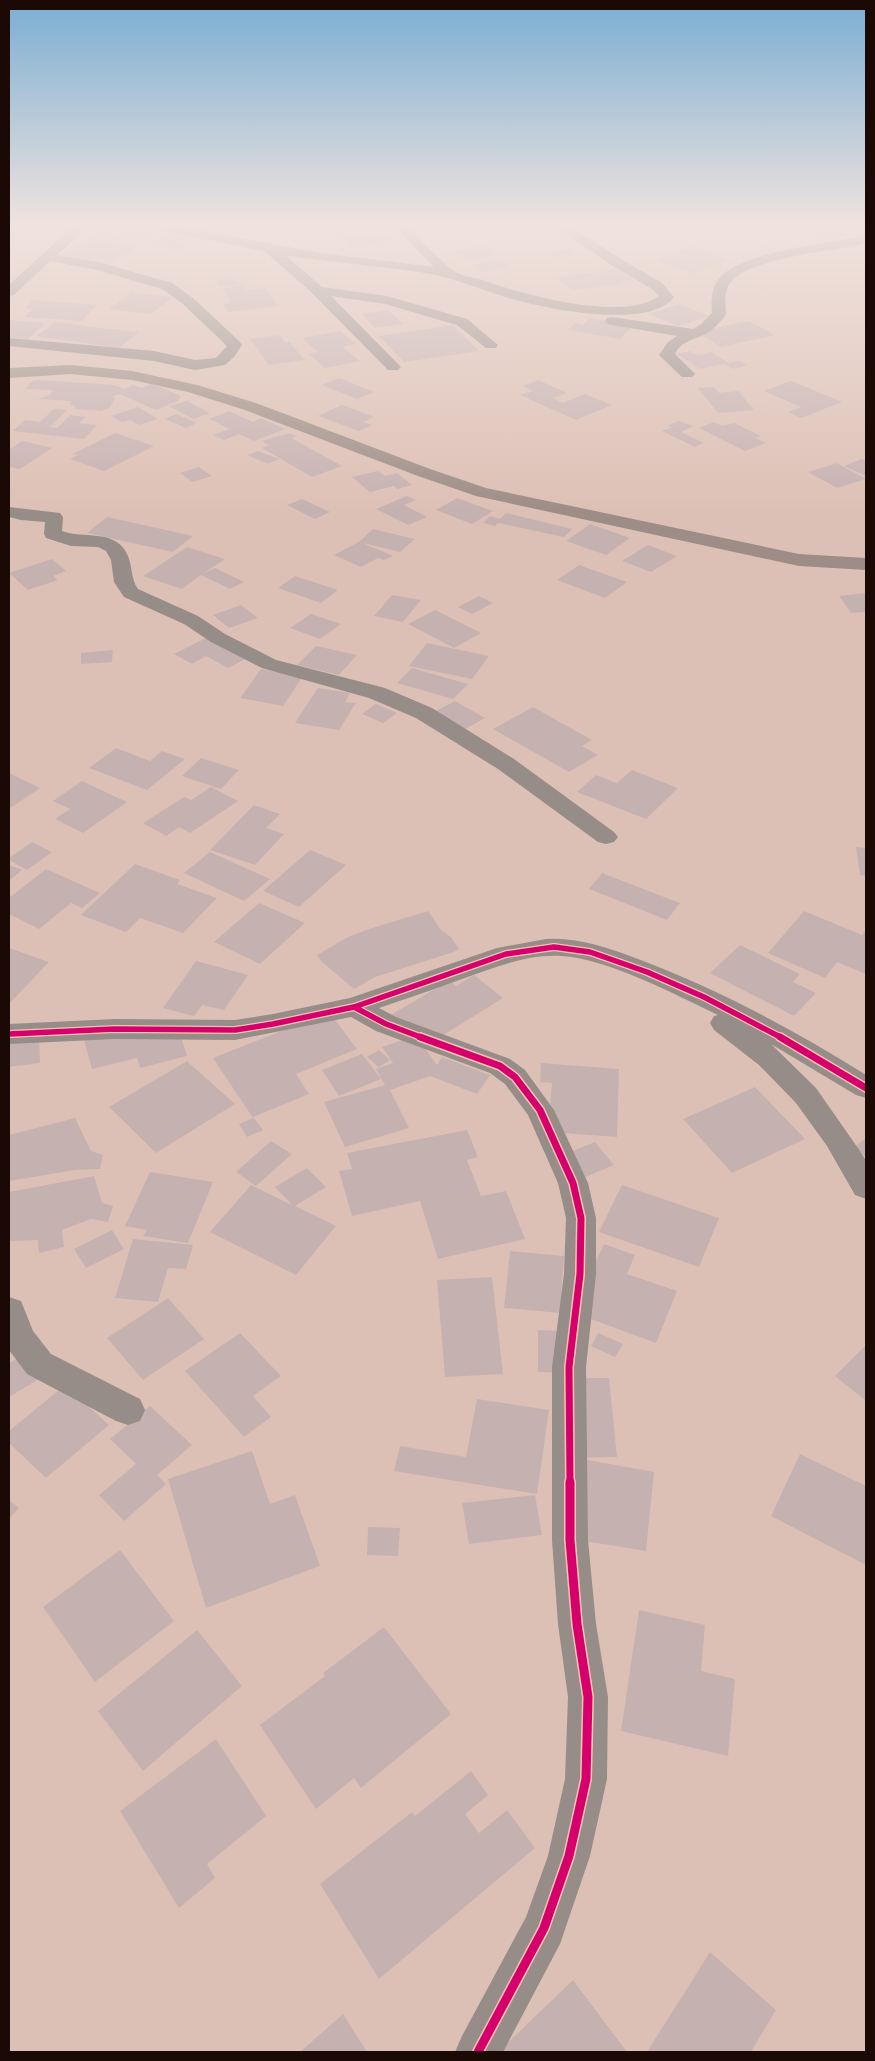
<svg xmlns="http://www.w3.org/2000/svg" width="875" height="2061" font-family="Commissioner,sans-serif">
<rect width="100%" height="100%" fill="#ddc0b5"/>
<path fill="#c6b1b1" d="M 27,223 L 49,223 L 38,231 L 18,230 Z
M 121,223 L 159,229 L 138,241 L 125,238 L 120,241 L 96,237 Z
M 341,223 L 390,223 L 391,224 L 349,229 Z
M 820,223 L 847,234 L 829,238 L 802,226 Z
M 838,223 L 866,223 L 866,230 L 862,231 Z
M 380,227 L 397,241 L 353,247 L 337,233 Z
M 168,234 L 190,237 L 181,242 L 188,244 L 179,249 L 151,244 Z
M 89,238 L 139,245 L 112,263 L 60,255 Z
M 480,246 L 495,255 L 467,261 L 452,252 Z
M 691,247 L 729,260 L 693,273 L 657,260 L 668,256 L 675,258 L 684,255 L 675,252 Z
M 569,250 L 574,255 L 553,257 L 548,252 Z
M 498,259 L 511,266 L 485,272 L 472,265 Z
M 620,269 L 634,280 L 620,281 L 623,284 L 572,290 L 557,277 Z
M 232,279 L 237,284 L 221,286 L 216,281 Z
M 244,286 L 246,290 L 266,288 L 278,306 L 228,312 L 223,304 L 231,303 L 223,289 Z
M 132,292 L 173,297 L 151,314 L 109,309 Z
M 33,300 L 97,305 L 82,321 L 24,317 L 33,309 L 25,308 Z
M 679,304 L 710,316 L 679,326 L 648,314 Z
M 388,310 L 403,324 L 375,328 L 362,314 Z
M 590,318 L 634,325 L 620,339 L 568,330 L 575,323 L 583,325 Z
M 9,320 L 45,323 L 28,339 L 9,337 Z
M 749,321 L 775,335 L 721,347 L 696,332 Z
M 56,322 L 94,327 L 139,332 L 119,348 L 36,336 Z
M 453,325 L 479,351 L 404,362 L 379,336 Z
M 340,331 L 356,344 L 343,347 L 360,361 L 325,368 L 309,354 L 318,352 L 302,338 Z
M 279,335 L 285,342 L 290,342 L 304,360 L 269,365 L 250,339 Z
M 690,351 L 698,355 L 711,352 L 728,363 L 700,369 L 676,354 Z
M 739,361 L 747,365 L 733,369 L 724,364 Z
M 339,378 L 374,392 L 357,399 L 322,385 Z
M 37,380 L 115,385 L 124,389 L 133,385 L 141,388 L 153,384 L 181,396 L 178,401 L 156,410 L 120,394 L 112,397 L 115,398 L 109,408 L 101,411 L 75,409 L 76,407 L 70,404 L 72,401 L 38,399 L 50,395 L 53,390 L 26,389 L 31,382 Z
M 538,380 L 567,393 L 553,398 L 563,403 L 585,394 L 612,405 L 576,420 L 520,395 L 533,391 L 523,386 Z
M 791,381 L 842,402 L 801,418 L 788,412 L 801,407 L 764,391 Z
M 714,387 L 719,393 L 738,391 L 754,410 L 718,413 L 698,388 Z
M 187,401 L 210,413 L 193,419 L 169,406 Z
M 342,405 L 374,417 L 363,422 L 372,425 L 359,431 L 318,416 Z
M 138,407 L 158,419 L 139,425 L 130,420 L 122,422 L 111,416 Z
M 54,409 L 67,410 L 50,427 L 57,428 L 70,415 L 86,417 L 79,423 L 97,425 L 84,439 L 13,431 L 25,420 L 40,422 Z
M 229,411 L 253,422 L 261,418 L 285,429 L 254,441 L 239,434 L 224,440 L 213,435 L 230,429 L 209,419 Z
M 176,414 L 197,423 L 186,428 L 165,419 Z
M 679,421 L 694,426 L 681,432 L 704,443 L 695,447 L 662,431 L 672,427 L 667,426 Z
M 714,422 L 722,426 L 734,423 L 761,436 L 755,438 L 766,443 L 745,451 L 699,428 Z
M 115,433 L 154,446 L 104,471 L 70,459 L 78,455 L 73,454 Z
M 290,433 L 296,436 L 291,438 L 342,466 L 312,477 L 262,448 L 269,445 L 262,441 Z
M 22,441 L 52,448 L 20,469 L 9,467 L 9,450 Z
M 258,451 L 279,459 L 268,464 L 247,455 Z
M 862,459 L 866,461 L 866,476 L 844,466 Z
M 837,463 L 842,466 L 866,479 L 837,488 L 808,472 Z
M 199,467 L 212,476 L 192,482 L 180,473 Z
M 378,471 L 385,476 L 397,473 L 412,485 L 397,489 L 394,486 L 370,492 L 352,477 Z
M 407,496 L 416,500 L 404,505 L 427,517 L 408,525 L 376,509 Z
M 457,498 L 493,511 L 472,524 L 436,510 Z
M 302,499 L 330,512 L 315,519 L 287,505 Z
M 506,513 L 572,529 L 564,537 L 498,523 L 495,526 L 483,523 L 490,516 L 500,519 Z
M 107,517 L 193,536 L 173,552 L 87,533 Z
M 590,524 L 630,538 L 606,555 L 566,541 Z
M 373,529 L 415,539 L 400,552 L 363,543 L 393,556 L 384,560 L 378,558 L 361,567 L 334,555 L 359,542 Z
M 648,545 L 677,556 L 651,572 L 622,561 Z
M 187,547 L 225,559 L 204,573 L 215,568 L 244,582 L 230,589 L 201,575 L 182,589 L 143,576 Z
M 52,559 L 66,571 L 53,576 L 58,580 L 28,590 L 9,573 Z
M 579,565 L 627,582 L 605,598 L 557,580 Z
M 295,576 L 338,590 L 321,603 L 278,588 Z
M 866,593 L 866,612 L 851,613 L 839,596 Z
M 392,595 L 421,600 L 403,622 L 374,616 Z
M 479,596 L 493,603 L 472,614 L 458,607 Z
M 241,605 L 258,618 L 229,628 L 213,615 Z
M 435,610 L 481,633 L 454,648 L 408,624 Z
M 311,614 L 341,624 L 320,639 L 290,628 Z
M 212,635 L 251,656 L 228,668 L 206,656 L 192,664 L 174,654 Z
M 427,643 L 489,656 L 472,679 L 409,666 Z
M 316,646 L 357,655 L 339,675 L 297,665 Z
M 113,650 L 112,662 L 81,664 L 81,653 Z
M 412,668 L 468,684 L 453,699 L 397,683 Z
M 261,669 L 303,676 L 283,706 L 240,698 Z
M 318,688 L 350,693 L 345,702 L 356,703 L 339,730 L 295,723 Z
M 455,701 L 485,718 L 462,731 L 432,713 Z
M 376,704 L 397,713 L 383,723 L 362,714 Z
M 533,707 L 592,740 L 582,746 L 598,755 L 569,772 L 493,729 Z
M 116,748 L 150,761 L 162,751 L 185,759 L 147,790 L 89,768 Z
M 201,758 L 239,770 L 221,789 L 182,776 Z
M 632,770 L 678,788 L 646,819 L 577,792 L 596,775 L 617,783 Z
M 9,773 L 40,788 L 9,809 Z
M 82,781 L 127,802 L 83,833 L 55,819 L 70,809 L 53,801 Z
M 211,787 L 238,801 L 190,833 L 179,827 L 166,836 L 143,823 L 184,797 L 191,800 Z
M 254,805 L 280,814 L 266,828 L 284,834 L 255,865 L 210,850 Z
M 32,842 L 52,852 L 27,870 L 9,860 L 9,858 Z
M 856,847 L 866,848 L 866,876 L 860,875 Z
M 310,850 L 346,865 L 299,907 L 263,891 Z
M 210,852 L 270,879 L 244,901 L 184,873 Z
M 135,864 L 180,880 L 177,884 L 217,898 L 183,933 L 140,918 L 126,932 L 81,915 Z
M 9,865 L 22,870 L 9,881 Z
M 46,869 L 100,893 L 82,908 L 71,903 L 39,929 L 9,914 L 9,898 Z
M 602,873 L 680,903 L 667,920 L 589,889 Z
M 259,903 L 305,923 L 260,964 L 214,942 Z
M 428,911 L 441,930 L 451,937 L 459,949 L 454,952 L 375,977 L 354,989 L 321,961 L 317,955 L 348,937 L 369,929 Z
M 804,911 L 862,935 L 866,929 L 866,974 L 837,962 L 825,978 L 768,953 Z
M 740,945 L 800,974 L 793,982 L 816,993 L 794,1016 L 710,973 Z
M 9,948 L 49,962 L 9,1004 Z
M 196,961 L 248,975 L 224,1010 L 202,1005 L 194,1016 L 163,1008 Z
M 474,975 L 503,998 L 424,1047 L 437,1065 L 442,1057 L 490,1075 L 477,1094 L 430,1076 L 390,1090 L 409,1128 L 345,1147 L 324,1102 L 385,1085 L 376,1069 L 393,1063 L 382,1047 L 411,1037 L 387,1017 L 450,980 L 456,986 Z
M 329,1012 L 357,1049 L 296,1074 L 309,1094 L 253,1117 L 263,1130 L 247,1137 L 239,1124 L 253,1118 L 213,1058 Z
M 175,1019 L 187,1056 L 140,1068 L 137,1058 L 92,1069 L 84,1040 Z
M 39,1030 L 40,1063 L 9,1067 L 9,1034 Z
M 379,1050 L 390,1060 L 379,1067 L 367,1057 Z
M 362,1054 L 381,1079 L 339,1096 L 322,1070 Z
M 187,1061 L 235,1104 L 156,1153 L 109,1107 Z
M 541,1063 L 619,1069 L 617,1137 L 548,1132 L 552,1083 L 540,1082 Z
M 755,1087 L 805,1139 L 732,1173 L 683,1119 Z
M 75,1118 L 91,1151 L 103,1155 L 100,1169 L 75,1170 L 9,1181 L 9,1135 Z
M 467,1130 L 478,1157 L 467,1160 L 481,1196 L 506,1191 L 525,1239 L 438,1259 L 420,1201 L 352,1216 L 339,1171 L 352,1169 L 347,1153 Z
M 866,1138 L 866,1157 L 854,1147 Z
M 271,1141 L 292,1154 L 256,1186 L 236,1172 Z
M 595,1142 L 614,1165 L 576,1181 L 558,1157 Z
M 307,1168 L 326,1187 L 295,1206 L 336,1226 L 296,1275 L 210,1232 L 251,1185 L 292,1205 L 275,1187 Z
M 150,1172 L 213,1182 L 188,1243 L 143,1236 L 147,1230 L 125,1226 Z
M 94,1176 L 102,1203 L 113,1206 L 108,1222 L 91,1219 L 62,1230 L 64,1247 L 39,1253 L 38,1240 L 9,1241 L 9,1192 Z
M 622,1185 L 719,1218 L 699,1267 L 599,1232 Z
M 112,1230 L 124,1249 L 86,1268 L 74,1249 Z
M 133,1239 L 193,1245 L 186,1269 L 168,1268 L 158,1302 L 115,1298 Z
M 604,1244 L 635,1255 L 627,1274 L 677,1291 L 656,1343 L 572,1312 Z
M 510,1251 L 564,1256 L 560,1313 L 504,1308 Z
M 492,1277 L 503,1374 L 445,1377 L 437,1280 Z
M 168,1298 L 204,1339 L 143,1380 L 107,1338 Z
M 538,1330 L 562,1331 L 563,1373 L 538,1372 Z
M 240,1333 L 281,1376 L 253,1396 L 271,1417 L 244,1437 L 185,1371 Z
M 598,1333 L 623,1344 L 615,1357 L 591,1346 Z
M 866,1345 L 866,1401 L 835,1376 Z
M 25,1354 L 41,1378 L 9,1397 L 9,1363 Z
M 560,1378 L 609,1378 L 617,1457 L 567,1458 Z
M 65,1385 L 109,1425 L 46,1478 L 9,1443 L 9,1431 Z
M 477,1399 L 549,1410 L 537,1494 L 394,1471 L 400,1446 L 466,1457 Z
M 150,1406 L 192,1445 L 157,1475 L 166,1484 L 124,1521 L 99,1495 L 136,1464 L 110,1439 Z
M 252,1451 L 270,1504 L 295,1495 L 320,1566 L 206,1608 L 168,1479 Z
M 800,1454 L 866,1486 L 866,1565 L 771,1516 Z
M 583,1459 L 654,1472 L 646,1551 L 572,1539 Z
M 535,1495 L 542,1535 L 469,1544 L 462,1503 Z
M 9,1500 L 19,1508 L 9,1519 Z
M 368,1527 L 400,1528 L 398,1556 L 367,1555 Z
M 120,1550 L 174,1621 L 95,1682 L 43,1607 Z
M 639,1610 L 705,1625 L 701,1671 L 735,1679 L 728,1756 L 621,1731 Z
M 384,1627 L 451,1714 L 361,1788 L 354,1778 L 316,1809 L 260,1725 L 325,1676 L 323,1673 Z
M 197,1630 L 242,1686 L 143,1771 L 98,1711 Z
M 216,1739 L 266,1816 L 207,1864 L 215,1878 L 179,1908 L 120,1811 Z
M 471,1771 L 488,1795 L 465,1814 L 479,1833 L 507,1810 L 535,1848 L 379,1979 L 320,1884 L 412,1812 L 415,1816 Z
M 710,1952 L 776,2010 L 751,2052 L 647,2052 Z
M 573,1980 L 627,2052 L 498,2052 Z
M 343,2014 L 367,2052 L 300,2052 Z"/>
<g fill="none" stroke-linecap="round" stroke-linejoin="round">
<path fill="#968c88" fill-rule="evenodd" d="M 73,223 L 85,223 L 78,236 L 57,255 L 99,262 L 172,283 L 193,298 L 240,342 L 242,345 L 234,357 L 225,365 L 195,370 L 154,361 L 9,346 L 9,338 L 154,351 L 195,360 L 216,358 L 227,346 L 183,304 L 162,289 L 97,270 L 50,261 L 14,295 L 9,296 L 9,285 L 68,231 Z
M 136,223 L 161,223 L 320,253 L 434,267 L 391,223 L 404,223 C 420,238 435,257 453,270 C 460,276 473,277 482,280 C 523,294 622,323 659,296 L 652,289 L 611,265 L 551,223 L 565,223 L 621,259 L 662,283 L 674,297 C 651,329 553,310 520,301 C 488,293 457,278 425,273 C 378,265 331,263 285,255 L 322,287 L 387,296 L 467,319 L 498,345 L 496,348 L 486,348 L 457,325 L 385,304 L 331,296 L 398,364 L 401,367 L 398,370 L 388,370 L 309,290 L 264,251 L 142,227 Z
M 866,235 L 866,243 C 835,251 747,258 730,283 C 724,292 725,304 726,314 C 721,321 714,330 705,334 C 694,340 681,341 675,354 L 695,374 L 692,377 L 682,377 L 659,355 L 668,342 L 677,336 L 612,325 L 607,324 L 605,321 L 607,318 L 612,317 L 693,329 L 701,324 L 712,313 C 711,302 711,290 718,280 C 738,251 831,244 866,235 Z
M 9,507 L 60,513 L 63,517 L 62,531 C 83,539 113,529 126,552 C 133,564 130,578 138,589 L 198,616 L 225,634 L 276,660 L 385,688 L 432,708 L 514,759 L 614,832 L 618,837 L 614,842 L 606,844 L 598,842 L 498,769 L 416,718 L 369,698 L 262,668 L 211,642 L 184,624 L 124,597 L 114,582 L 111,560 L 106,551 L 98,547 L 71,546 L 46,538 L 44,534 L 45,522 L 21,520 L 9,517 Z
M 546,939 C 578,937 609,948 638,959 C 718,989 794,1030 866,1075 L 866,1098 L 856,1095 L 771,1044 L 816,1088 L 862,1154 L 866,1161 L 866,1199 L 855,1195 L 827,1146 L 796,1103 L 759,1065 L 714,1030 L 710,1023 L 714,1016 L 718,1015 C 676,995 606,958 561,956 C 526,954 494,968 462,979 C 434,989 406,999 379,1008 L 396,1017 L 510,1059 L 525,1070 L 554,1110 L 588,1183 L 596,1218 L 596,1274 L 586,1367 L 588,1540 L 596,1624 L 608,1697 L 607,1779 L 590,1856 L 560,1944 L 503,2052 L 455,2052 L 462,2036 L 526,1917 L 548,1856 L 565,1779 L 568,1697 L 558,1624 L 552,1540 L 552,1367 L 564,1274 L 566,1218 L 558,1183 L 528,1115 L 505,1084 L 490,1073 L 376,1031 L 351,1017 L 235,1040 L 115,1039 L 9,1044 L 9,1024 L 115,1019 L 235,1020 L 273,1014 L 350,998 L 497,948 Z
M 9,1297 L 21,1301 L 33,1331 L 51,1354 L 140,1399 L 145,1410 L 140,1421 L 128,1425 L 116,1421 L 27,1374 L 9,1350 Z"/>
<path fill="#9d8d86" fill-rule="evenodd" d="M 71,365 L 132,371 L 197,385 L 256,403 L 430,469 L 486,488 L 799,554 L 866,558 L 866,570 L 799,566 L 476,496 L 418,476 L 245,410 L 188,392 L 132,380 L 71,374 L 9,378 L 9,368 Z"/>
<g stroke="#fbc5b2" stroke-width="8">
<path id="cycleway-far2" d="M 354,1007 L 386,1024 L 423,1038
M 9,1034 L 115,1029 L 235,1030 L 273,1024 L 354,1007 L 506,954 L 554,947 L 590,952 L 647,972 L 704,997 L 782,1038"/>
</g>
<g stroke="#fbc5b2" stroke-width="10">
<path id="cycleway-far1" d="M 420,1037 L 500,1066 L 515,1077 L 540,1110 L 573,1183 L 581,1218 L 580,1274 L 569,1367 L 570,1484
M 780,1037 L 866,1088"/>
</g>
<g stroke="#fbc5b2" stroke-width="12">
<path id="cycleway" d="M 478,2052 L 544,1928 L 569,1856 L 586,1779 L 588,1697 L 577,1624 L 570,1540 L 570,1482"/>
</g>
<use href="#cycleway-far2" stroke="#d6006c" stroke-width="5.5"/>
<use href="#cycleway-far1" stroke="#d6006c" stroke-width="7"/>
<use href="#cycleway" stroke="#d6006c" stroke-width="9"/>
</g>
<linearGradient id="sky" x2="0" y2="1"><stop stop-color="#7aaed3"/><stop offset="0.44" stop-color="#f0e3de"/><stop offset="1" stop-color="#f0e3de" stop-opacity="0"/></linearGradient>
<rect width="875" height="511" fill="url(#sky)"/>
<rect width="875" height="2061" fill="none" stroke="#1a0904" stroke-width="20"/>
</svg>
